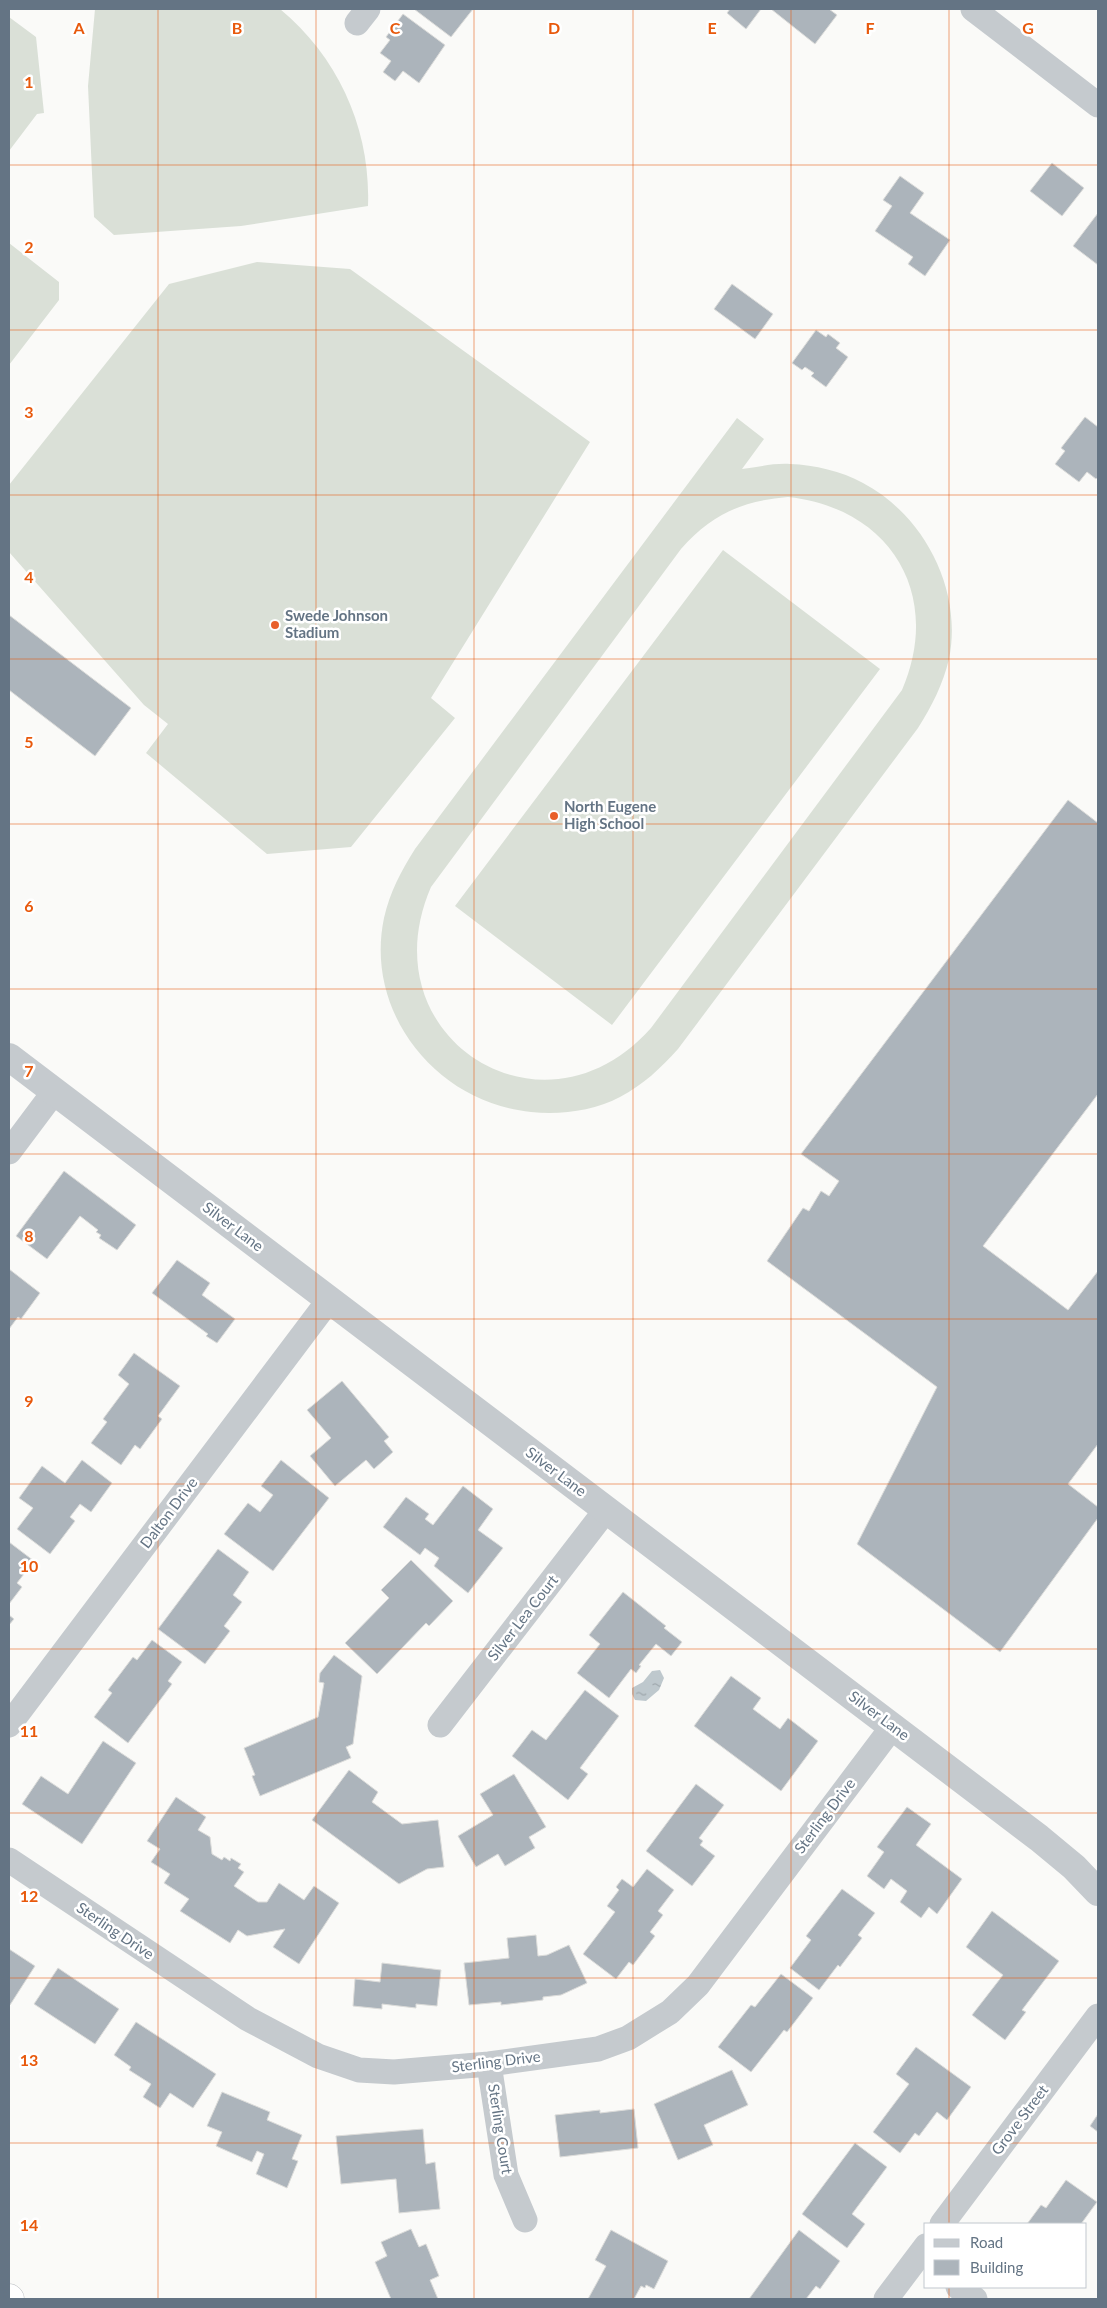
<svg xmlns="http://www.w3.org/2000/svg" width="1107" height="2308" font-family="Lato,sans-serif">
<defs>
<pattern id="water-ripples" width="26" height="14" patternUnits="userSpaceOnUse" patternTransform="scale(1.25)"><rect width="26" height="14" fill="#bec8cd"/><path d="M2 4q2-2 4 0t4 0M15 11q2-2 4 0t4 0" fill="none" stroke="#9ea7ac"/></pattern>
</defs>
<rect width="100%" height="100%" fill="#fafaf8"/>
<path fill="#dae0d7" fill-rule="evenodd" d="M 95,9 L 280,9 C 339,58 371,130 368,206 L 241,226 L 114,235 L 94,217 L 88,86 Z
M 9,17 L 36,37 L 44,113 L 37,114 L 9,151 Z
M 9,243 L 59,282 L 59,300 L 9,365 Z
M 257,262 L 350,269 L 590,442 L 431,698 L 455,718 L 351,847 L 267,854 L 146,753 L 168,724 L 144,705 L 9,552 L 9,485 L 169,284 Z
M 737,418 L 764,439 L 742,469 C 758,467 774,463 790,464 C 815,465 841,471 863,483 C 924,515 963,590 949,659 C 943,684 932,706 918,728 L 678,1049 C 661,1068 643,1085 620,1097 C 593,1111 561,1115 531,1112 C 437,1103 364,1013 384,918 C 390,892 401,871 415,849 ZM 788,497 C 891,508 943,595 902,690 L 651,1028 C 543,1150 366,1037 431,887 L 681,549 C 712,514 742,501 788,497 Z
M 723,550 L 880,669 L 612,1025 L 455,906 Z"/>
<path fill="url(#water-ripples)" d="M 660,1670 L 664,1678 L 659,1690 L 646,1701 L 635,1700 L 632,1694 L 632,1688 L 643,1682 L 652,1671 Z"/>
<path fill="#acb4bb" stroke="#dcdcda" d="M 414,9 L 473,9 L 451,37 Z
M 730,9 L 761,9 L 746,29 L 727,13 Z
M 771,9 L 829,9 L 837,15 L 815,44 Z
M 403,14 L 445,45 L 419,83 L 403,71 L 395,81 L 383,72 L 391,61 L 380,53 L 390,40 L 386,37 Z
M 1052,163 L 1084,188 L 1062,216 L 1030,191 Z
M 900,176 L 924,193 L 910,213 L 950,240 L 925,276 L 908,264 L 913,257 L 875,231 L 892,206 L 883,200 Z
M 1098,213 L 1098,265 L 1073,246 Z
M 732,284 L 773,314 L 755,339 L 714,309 Z
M 816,330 L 826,337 L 828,334 L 840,343 L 836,348 L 848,357 L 826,387 L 811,376 L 814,373 L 805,367 L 802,370 L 792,363 Z
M 1085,417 L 1098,427 L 1098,477 L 1096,479 L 1087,472 L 1079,482 L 1055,464 L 1065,451 L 1061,448 Z
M 9,615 L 131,708 L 95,756 L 9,690 Z
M 1068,800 L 1098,823 L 1098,1094 L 983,1246 L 1068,1310 L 1098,1271 L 1098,1444 L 1068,1484 L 1098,1507 L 1098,1518 L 1000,1652 L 857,1544 L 937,1387 L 767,1261 L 803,1208 L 809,1211 L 821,1191 L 829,1196 L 839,1181 L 801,1154 Z
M 64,1171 L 136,1225 L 117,1250 L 99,1238 L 101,1235 L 96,1232 L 98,1230 L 80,1216 L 47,1259 L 16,1236 Z
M 177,1260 L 210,1283 L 202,1295 L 235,1319 L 217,1343 L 206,1336 L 208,1334 L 152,1293 Z
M 9,1269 L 40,1293 L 21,1319 L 18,1317 L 9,1329 Z
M 134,1353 L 180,1386 L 158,1416 L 162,1419 L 140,1449 L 135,1445 L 121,1465 L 91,1443 L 107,1422 L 103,1419 L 129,1384 L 118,1375 Z
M 342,1381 L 389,1437 L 384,1441 L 393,1452 L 374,1469 L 366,1460 L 335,1486 L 310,1456 L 331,1438 L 307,1410 Z
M 82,1460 L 112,1483 L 91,1512 L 80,1504 L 70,1517 L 75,1521 L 50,1554 L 17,1529 L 33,1508 L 19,1498 L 42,1466 L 65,1483 Z
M 281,1460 L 329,1498 L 273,1571 L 224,1534 L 248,1503 L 260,1512 L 273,1495 L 261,1486 Z
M 463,1486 L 493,1509 L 478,1530 L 503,1548 L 468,1593 L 434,1566 L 439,1558 L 425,1548 L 420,1555 L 383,1527 L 406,1497 L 429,1514 L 425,1519 L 433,1525 Z
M 9,1542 L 34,1561 L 17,1583 L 22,1587 L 9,1604 Z
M 218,1549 L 249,1572 L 233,1595 L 242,1602 L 224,1626 L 230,1631 L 205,1664 L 158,1629 Z
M 411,1560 L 453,1601 L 429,1626 L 426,1623 L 377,1674 L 345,1643 L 389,1598 L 381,1590 Z
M 623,1592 L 666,1626 L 664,1628 L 682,1642 L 671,1656 L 656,1644 L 639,1665 L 641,1666 L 636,1673 L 631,1669 L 609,1698 L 577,1673 L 600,1644 L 589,1635 Z
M 9,1615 L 14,1619 L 9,1625 Z
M 152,1640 L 182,1662 L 168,1681 L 172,1684 L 128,1743 L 94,1717 L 112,1693 L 108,1690 L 133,1657 L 137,1660 Z
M 334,1655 L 362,1676 L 353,1744 L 346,1747 L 351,1758 L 260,1796 L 252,1776 L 255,1775 L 244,1748 L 318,1717 L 324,1683 L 319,1682 L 320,1673 Z
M 731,1676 L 761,1698 L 753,1709 L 780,1729 L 788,1718 L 818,1741 L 781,1791 L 694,1726 Z
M 585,1690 L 619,1716 L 580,1768 L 588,1774 L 568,1800 L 512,1756 L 532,1730 L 546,1740 Z
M 103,1741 L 136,1763 L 82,1844 L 22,1804 L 41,1776 L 68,1794 Z
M 349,1770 L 378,1792 L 372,1802 L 402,1824 L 438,1820 L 444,1867 L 427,1869 L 399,1884 L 312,1820 Z
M 514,1774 L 546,1827 L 529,1837 L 535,1848 L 505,1866 L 498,1854 L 476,1867 L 458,1836 L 493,1815 L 480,1794 Z
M 696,1784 L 724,1805 L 699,1838 L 703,1841 L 700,1845 L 715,1856 L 692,1886 L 646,1851 Z
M 176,1797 L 206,1817 L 198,1830 L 210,1837 L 212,1854 L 222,1860 L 224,1857 L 230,1861 L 231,1858 L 241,1864 L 238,1868 L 244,1872 L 234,1886 L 258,1902 L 267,1902 L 279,1883 L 304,1900 L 314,1886 L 339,1903 L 299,1964 L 273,1947 L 285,1929 L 247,1936 L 238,1930 L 230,1943 L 180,1911 L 189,1899 L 164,1883 L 170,1874 L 151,1862 L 160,1849 L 147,1841 Z
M 907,1807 L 931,1824 L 916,1845 L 962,1879 L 937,1914 L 929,1907 L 921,1918 L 900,1902 L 907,1891 L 891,1879 L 884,1889 L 867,1876 L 884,1852 L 877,1847 Z
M 647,1869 L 674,1890 L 658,1911 L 663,1915 L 650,1932 L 655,1936 L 633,1965 L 629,1962 L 616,1979 L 583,1954 L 615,1912 L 607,1906 L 619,1890 L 616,1887 L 622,1879 L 633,1887 Z
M 842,1889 L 875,1913 L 858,1935 L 862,1938 L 840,1967 L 838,1965 L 819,1990 L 790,1968 L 811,1940 L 806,1936 Z
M 992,1911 L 1059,1961 L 1022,2010 L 1026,2012 L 1005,2040 L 972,2015 L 1003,1975 L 966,1947 Z
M 536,1935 L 538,1956 L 547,1955 L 569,1945 L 587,1983 L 561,1995 L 543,1997 L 543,2000 L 501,2005 L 501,2002 L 469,2005 L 464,1963 L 509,1958 L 507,1938 Z
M 9,1949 L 35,1966 L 10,2005 L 9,2004 Z
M 382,1963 L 441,1970 L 437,2006 L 416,2004 L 416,2008 L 382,2004 L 382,2009 L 353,2006 L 355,1979 L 380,1982 Z
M 58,1968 L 119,2009 L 95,2044 L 34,2004 Z
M 781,1974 L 813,1998 L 787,2032 L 784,2030 L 751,2072 L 718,2047 L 751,2005 L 755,2007 Z
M 136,2022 L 216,2074 L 193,2108 L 170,2093 L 160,2108 L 143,2097 L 151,2084 L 129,2070 L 131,2067 L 114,2055 Z
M 916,2047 L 971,2087 L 947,2120 L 937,2112 L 919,2136 L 915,2133 L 900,2153 L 873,2132 L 909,2084 L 896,2074 Z
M 732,2070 L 748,2105 L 704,2125 L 713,2145 L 678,2160 L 654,2104 Z
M 222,2092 L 270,2112 L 267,2120 L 302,2135 L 292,2159 L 298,2161 L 287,2188 L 256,2174 L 264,2154 L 257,2151 L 252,2162 L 216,2146 L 222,2132 L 207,2126 Z
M 634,2109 L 638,2148 L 560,2157 L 555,2115 L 600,2110 L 600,2113 Z
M 1098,2114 L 1098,2132 L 1090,2126 Z
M 423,2129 L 426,2164 L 435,2162 L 440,2209 L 399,2213 L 396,2179 L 341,2184 L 336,2136 Z
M 855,2143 L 887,2167 L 852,2214 L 865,2224 L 847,2248 L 802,2214 Z
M 1066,2180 L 1097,2202 L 1081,2224 L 1027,2224 L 1041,2205 L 1046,2208 Z
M 411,2229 L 419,2247 L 426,2244 L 439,2276 L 430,2280 L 438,2299 L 391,2299 L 375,2262 L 387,2256 L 381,2242 Z
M 611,2230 L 668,2261 L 654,2289 L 646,2285 L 645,2288 L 641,2286 L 634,2299 L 588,2299 L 606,2266 L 595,2260 Z
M 799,2230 L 840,2261 L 820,2289 L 816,2286 L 806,2299 L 749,2299 Z"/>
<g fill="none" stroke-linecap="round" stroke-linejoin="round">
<g stroke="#b8bcc0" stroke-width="29">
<path id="motorway" d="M 9,2298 L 10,2299"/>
</g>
<path stroke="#c5cace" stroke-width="25" d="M 973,9 L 1098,105
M 357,23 L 368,9
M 9,1152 L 54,1092
M 9,1725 L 329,1300
M 440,1725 L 606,1510
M 9,1860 L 248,2019 L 318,2056 L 359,2070 L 394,2072 L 489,2064 L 598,2049 L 628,2038 L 670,2012 L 698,1985 L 893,1726
M 489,2064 L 506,2175 L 525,2220
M 942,2224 L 1098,2016
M 958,2287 L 975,2299
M 886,2299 L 926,2246"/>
<path stroke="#c5cace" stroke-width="28" d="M 9,1057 L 1039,1838 L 1074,1867 L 1098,1892"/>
<use href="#motorway" stroke="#fff" stroke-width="28"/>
</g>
<path fill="none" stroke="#e8590c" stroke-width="1" stroke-opacity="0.55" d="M 158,9 L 158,2299M 316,9 L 316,2299M 474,9 L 474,2299M 633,9 L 633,2299M 791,9 L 791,2299M 949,9 L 949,2224M 9,165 L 1098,165M 9,330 L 1098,330M 9,495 L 1098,495M 9,659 L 1098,659M 9,824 L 1098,824M 9,989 L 1098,989M 9,1154 L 1098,1154M 9,1319 L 1098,1319M 9,1484 L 1098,1484M 9,1649 L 1098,1649M 9,1813 L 1098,1813M 9,1978 L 1098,1978M 9,2143 L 1098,2143M 949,2287 L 949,2299"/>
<g fill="#e85f2a" stroke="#fff" stroke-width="2">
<circle cx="275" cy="625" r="5"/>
<circle cx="554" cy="816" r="5"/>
</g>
<g text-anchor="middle" stroke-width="5" stroke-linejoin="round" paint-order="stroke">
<g font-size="15" font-weight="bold" fill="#647484" stroke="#fff" text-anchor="start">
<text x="285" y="621">Swede Johnson<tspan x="285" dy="17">Stadium</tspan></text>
<text x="564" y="812">North Eugene<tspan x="564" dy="17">High School</tspan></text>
</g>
<g font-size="15" fill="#647484" stroke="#fff">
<text transform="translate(233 1227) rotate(37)" y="5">Silver Lane</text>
<text transform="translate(556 1472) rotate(37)" y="5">Silver Lane</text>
<text transform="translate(169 1513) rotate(-53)" y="5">Dalton Drive</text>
<text transform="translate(523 1618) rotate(-52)" y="5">Silver Lea Court</text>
<text transform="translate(879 1716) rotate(37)" y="5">Silver Lane</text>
<text transform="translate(825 1816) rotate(-53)" y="5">Sterling Drive</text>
<text transform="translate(115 1931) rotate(34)" y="5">Sterling Drive</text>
<text transform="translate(496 2062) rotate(-7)" y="5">Sterling Drive</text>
<text transform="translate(1020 2120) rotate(-53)" y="5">Grove Street</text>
<text transform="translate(500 2129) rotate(81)" y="5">Sterling Court</text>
</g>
</g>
<g font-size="16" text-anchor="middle" font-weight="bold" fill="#e8590c" stroke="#fff" stroke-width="5" stroke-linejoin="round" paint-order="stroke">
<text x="79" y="34">A</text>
<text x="237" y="34">B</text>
<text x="395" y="34">C</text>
<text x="554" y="34">D</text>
<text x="712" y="34">E</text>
<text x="870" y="34">F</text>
<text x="1028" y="34">G</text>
<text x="29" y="88">1</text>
<text x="29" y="253">2</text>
<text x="29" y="418">3</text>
<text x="29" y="583">4</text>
<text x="29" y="748">5</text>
<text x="29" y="912">6</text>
<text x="29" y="1077">7</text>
<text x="29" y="1242">8</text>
<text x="29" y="1407">9</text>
<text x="29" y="1572">10</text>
<text x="29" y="1737">11</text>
<text x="29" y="1902">12</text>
<text x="29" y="2066">13</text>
<text x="29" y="2231">14</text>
</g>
<rect width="1107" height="2308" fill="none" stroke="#647484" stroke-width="20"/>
<rect x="924" y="2223" width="162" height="65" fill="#ffffff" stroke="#c1c7ce"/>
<rect x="934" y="2239" width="25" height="8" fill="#c5cace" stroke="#c1c7ce"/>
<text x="970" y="2248" font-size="15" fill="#647484">Road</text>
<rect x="934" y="2260" width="25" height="15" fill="#acb4bb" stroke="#c1c7ce"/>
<text x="970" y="2273" font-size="15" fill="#647484">Building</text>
</svg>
